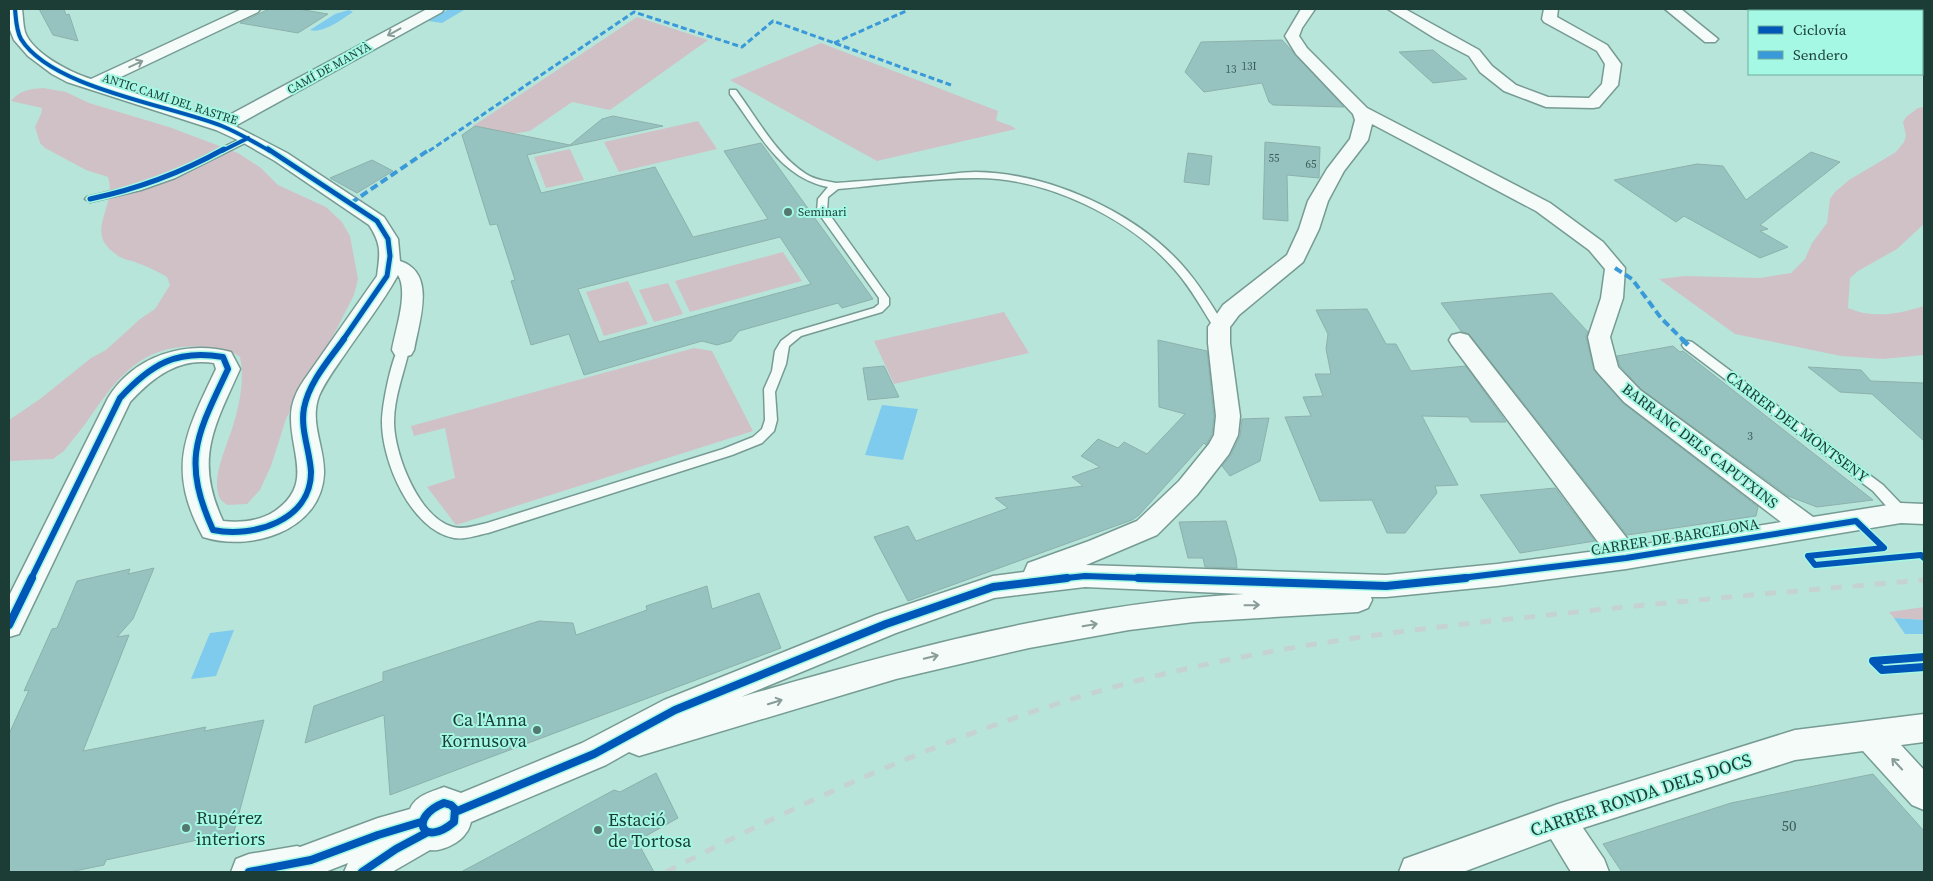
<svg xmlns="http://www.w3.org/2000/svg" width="1933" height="881" font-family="'Source Serif 4',serif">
<rect width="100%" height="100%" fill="#b8e5da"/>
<path fill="#d0c1c7" d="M 637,17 L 708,40 L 610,110 L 572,102 L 530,131 L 512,134 L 473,126 Z
M 821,43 L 998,111 L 996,120 C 1003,124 1010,124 1016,129 L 877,161 L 730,80 Z
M 43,88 L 66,92 L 89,103 L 169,127 L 238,153 L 261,168 L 278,185 L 326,207 L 342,222 L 350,236 L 358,279 L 354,295 L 333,336 L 308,375 L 286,419 L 271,466 L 260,490 L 247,504 L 227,505 C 222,501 219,499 218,493 C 213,475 226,447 232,429 C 239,407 245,380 240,357 C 229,349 217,349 204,347 C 145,342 120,374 90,417 C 82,429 73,439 64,451 L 53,459 L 9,461 L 9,420 L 40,399 L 91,358 L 106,350 L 140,319 L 155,309 L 170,285 L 167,277 C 157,271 146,266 135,262 C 130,260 125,260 120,257 C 80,233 118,209 108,177 L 86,170 L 45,148 L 40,143 L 35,127 L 41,114 L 42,108 L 11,101 C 20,90 30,89 43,88 Z
M 1924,107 L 1924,224 L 1897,249 L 1858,271 L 1850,278 L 1848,308 C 1874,319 1898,314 1924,306 L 1924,355 L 1883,359 L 1841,356 L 1735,334 L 1659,279 L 1685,276 L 1760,278 L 1791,273 L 1805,259 L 1812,243 L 1827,223 L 1830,199 L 1835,192 L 1849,180 L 1896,152 L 1904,142 L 1906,136 L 1903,122 L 1906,117 L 1918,108 Z
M 698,121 L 717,149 L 619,172 L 604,142 Z
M 570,149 L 584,180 L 546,188 L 534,157 Z
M 783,252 L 802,281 L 690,312 L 675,281 Z
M 628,281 L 648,324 L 604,336 L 586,292 Z
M 668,283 L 683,314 L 654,322 L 639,290 Z
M 1004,312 L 1029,353 L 894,384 L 874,341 Z
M 694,348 L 712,351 L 753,431 L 456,525 L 427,487 L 455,478 L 445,428 L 414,436 L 411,426 Z
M 1924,607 L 1924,620 L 1894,618 L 1889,612 Z"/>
<path fill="#7fcbed" d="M 449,9 L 464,10 L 442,23 L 428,21 Z
M 349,10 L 353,12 C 342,19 323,34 310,30 L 335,14 Z
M 882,405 L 918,409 L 903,460 L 865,455 Z
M 1894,618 L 1924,620 L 1924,634 L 1905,634 Z
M 234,630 L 216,676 L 191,679 L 210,633 Z"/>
<path fill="#96c3bf" stroke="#8cb1ad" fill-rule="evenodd" d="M 39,9 L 64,9 L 66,15 L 69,14 L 78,41 L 53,35 Z
M 269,9 L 298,9 L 328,14 L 298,33 L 240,23 Z
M 1282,40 L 1344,107 L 1273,105 L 1269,102 L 1262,83 L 1204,92 L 1185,72 L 1201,42 Z
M 1433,50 L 1467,79 L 1433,83 L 1399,52 Z
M 613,116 L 663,126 L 527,155 L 541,193 L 655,167 L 693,237 L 768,219 L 724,151 L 761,143 L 873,299 L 842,308 L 838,303 L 739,331 L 731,341 L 717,345 L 702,341 L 584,375 L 569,334 L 531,345 L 511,281 L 515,280 L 497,224 L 490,225 L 462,135 L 475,126 L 570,145 L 602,119 ZM 780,237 L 811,284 L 599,342 L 578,289 Z
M 1265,142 L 1320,147 L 1319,178 L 1287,175 L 1288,221 L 1263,219 Z
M 1811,152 L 1840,162 L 1760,225 L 1768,229 L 1760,231 L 1788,247 L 1760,258 L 1684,216 L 1676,222 L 1614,180 L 1697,164 L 1723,166 L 1746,200 Z
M 1188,153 L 1212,156 L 1209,185 L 1184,182 Z
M 372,160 L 393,171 L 357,193 L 330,178 Z
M 1552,293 L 1588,332 L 1586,337 L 1594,370 L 1623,403 L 1758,507 L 1756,516 L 1627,535 L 1469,334 L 1461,331 L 1441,303 Z
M 1367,309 L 1386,344 L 1396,344 L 1411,371 L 1466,366 L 1506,422 L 1471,422 L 1468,417 L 1422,416 L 1458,485 L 1435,486 L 1437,493 L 1405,533 L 1387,533 L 1372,500 L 1320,501 L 1285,417 L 1311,416 L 1303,397 L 1323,396 L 1315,374 L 1331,374 L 1326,349 L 1328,334 L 1316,310 Z
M 1158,340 L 1207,351 L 1214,416 L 1212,434 L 1206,445 L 1204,443 L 1139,515 L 1132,520 L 908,601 L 874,537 L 908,526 L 916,541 L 1008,508 L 995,498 L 1083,486 L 1072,477 L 1100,467 L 1081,456 L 1098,439 L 1118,448 L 1124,442 L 1147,454 L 1185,414 L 1159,407 Z
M 1673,346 L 1680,352 L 1683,351 L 1873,500 L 1817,507 L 1788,496 L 1641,389 L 1620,366 L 1617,356 Z
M 884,366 L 899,397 L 868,400 L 863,368 Z
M 1808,367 L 1861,370 L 1871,381 L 1924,383 L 1924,441 L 1872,394 L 1840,392 Z
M 1269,418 L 1260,461 L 1230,476 L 1222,466 L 1231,455 L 1240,436 L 1242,419 Z
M 1555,488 L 1595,541 L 1520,553 L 1480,495 Z
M 1226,521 L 1236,558 L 1237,568 L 1205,567 L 1203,558 L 1188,558 L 1179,522 Z
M 154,568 L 133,619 L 117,637 L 129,635 L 83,751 L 206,727 L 204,731 L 264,720 L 234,832 L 106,860 L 104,865 L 70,872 L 9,872 L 9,734 L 29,690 L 24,691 L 52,629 L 57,628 L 77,581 L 130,569 L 128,574 Z
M 707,586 L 712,609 L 759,593 L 781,648 L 390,795 L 384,715 L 305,743 L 314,706 L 383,681 L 383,672 L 539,621 L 573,623 L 576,635 L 647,610 L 646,606 Z
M 656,773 L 678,818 L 637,841 L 654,872 L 461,872 L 614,790 L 620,792 Z
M 1873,774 L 1924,831 L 1924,872 L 1622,872 L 1603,844 L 1731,803 Z"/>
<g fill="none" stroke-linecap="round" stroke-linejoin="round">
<g stroke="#769b93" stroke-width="3">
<path id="lane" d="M 730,90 L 736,90 C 757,118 776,155 806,174 C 815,180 826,181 836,183 C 867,181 899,178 930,176 C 945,175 961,172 976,172 C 1048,173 1134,211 1182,265 C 1199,284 1212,305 1225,327 L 1219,330 L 1215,329 C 1202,309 1191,288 1175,270 C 1129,217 1045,177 975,178 C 930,178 884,185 838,189 L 828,197 L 827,211 L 889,298 L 889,305 L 882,312 L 801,336 L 789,346 L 786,364 L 775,392 L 777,420 L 774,431 L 762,443 L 732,455 L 488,533 C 477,535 466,540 454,538 C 411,530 382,462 382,422 C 382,405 391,361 399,347 L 403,346 L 409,350 C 404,373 394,397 394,422 C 394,454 419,518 453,527 C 465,530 477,525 487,523 L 723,449 L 753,437 L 762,429 L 765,420 L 764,389 L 772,371 L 775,351 L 781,341 L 793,332 L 874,308 L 879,304 L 879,298 L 817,211 L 818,199 L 828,187 C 779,177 758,131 730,94 Z
M 248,135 L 252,138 L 251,140 L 175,178 L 141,190 L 90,202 L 85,199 L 87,197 L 134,186 L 169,174 Z
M 1688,341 L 1692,342 L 1883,485 L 1906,509 L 1908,513 L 1906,517 L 1896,517 L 1873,491 L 1684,348 L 1682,345 L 1684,342 Z"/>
</g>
<g stroke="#769b93" stroke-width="3">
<path id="street" d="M 9,9 L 22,9 C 23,16 23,25 25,32 C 32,53 71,73 91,79 L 242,9 L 260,9 L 258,12 L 106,84 L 220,120 L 427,9 L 444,9 L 442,12 L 235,126 L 287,153 L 384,217 L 398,239 L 400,261 C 437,273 419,321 414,350 L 411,355 L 403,357 L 395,355 L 392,350 C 395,331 409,292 398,275 C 382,304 361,330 343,357 C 334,370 325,382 319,396 C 309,423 325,447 324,474 C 321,532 249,552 203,537 C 166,468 185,434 216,369 L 214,363 C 179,357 153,377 130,402 L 19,634 L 9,637 L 9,596 L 108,398 C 134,356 185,340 231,352 L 240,369 C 214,427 194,459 223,521 C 240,523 260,521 275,511 C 314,484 290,453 291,416 C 291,403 297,390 304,380 L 377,276 C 380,253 382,245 369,225 L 275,161 L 242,142 L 216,130 L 67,82 L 52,74 L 28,56 L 14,40 L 10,30 Z
M 1301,9 L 1315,9 L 1302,28 L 1299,36 L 1307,48 L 1367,108 L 1550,203 L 1603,242 L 1625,268 L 1623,298 L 1610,337 L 1618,367 L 1640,390 L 1813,517 L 1901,503 L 1924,504 L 1924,524 L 1901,523 L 1626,569 L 1497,586 L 1386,597 L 1371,597 L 1372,600 L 1368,608 L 1358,612 L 1194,622 L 1129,630 L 1029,648 L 896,679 L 639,756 L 629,752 L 606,765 L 471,822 C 470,825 469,830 466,833 C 460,843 441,852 430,850 L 392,872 L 344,872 L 348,863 L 325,872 L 231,872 L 236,859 L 249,854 L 297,846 L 300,847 L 378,818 L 410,809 C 416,795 431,792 444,787 L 461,793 L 582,743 L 664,700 L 876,615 L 993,576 L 1024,572 L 1028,563 L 1089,541 L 1137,521 L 1179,481 L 1209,444 L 1214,435 L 1216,416 L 1208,343 L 1208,327 L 1223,305 L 1287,255 L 1299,229 L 1308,201 L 1327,169 L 1350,139 L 1355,120 L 1353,114 L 1296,54 L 1285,36 ZM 1372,124 L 1536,211 L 1589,250 L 1605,269 L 1601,298 L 1588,337 L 1595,369 L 1599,374 L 1624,402 L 1781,522 L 1633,546 L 1468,335 L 1460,333 L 1452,335 L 1449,340 L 1452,345 L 1604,550 L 1497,564 L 1386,575 L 1086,565 L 1157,535 L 1197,495 L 1229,454 L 1238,435 L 1240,416 L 1230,343 L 1230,327 L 1239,315 L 1303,262 L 1319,229 L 1328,201 L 1344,171 L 1368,140 ZM 1085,587 L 1244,594 C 1072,604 905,649 741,697 L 896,633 L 994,598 Z
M 1388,9 L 1405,9 L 1479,50 L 1492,66 L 1516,85 L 1548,97 L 1589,98 L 1602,84 L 1605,64 L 1597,51 L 1544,22 L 1542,19 L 1544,9 L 1558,9 L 1557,17 L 1607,45 L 1621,64 L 1618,85 L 1599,107 L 1593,108 L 1546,107 L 1504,91 L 1480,72 L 1469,56 L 1436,39 Z
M 1665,9 L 1681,9 L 1718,39 L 1715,42 L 1705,42 Z
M 1924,714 L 1924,742 L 1901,745 L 1924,770 L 1924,810 L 1912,805 L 1863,751 L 1795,760 L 1583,828 L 1604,859 L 1609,872 L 1571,872 L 1551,839 L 1463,872 L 1399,872 L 1404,859 L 1558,804 L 1795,730 Z"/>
</g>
<use href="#lane" fill="#f4fbf9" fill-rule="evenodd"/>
<use href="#street" fill="#f4fbf9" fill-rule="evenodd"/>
<path stroke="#c5d3d0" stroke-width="5" stroke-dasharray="11 11" stroke-linecap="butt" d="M 666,872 C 816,795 969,725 1132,682 C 1265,647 1402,630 1539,616 C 1667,602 1796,591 1924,580"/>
<path stroke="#3a99d8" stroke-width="3" stroke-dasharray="6 3" stroke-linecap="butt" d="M 834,43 L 906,11
M 429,151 L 634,12 L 742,47 L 773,21 L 951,85"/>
<path stroke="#3a99d8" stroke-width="4" stroke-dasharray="8 4" stroke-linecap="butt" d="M 351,203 L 430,149
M 1615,268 L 1632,279 L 1661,318 L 1683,340"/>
<path stroke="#3a99d8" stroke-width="5" stroke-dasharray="10 5" stroke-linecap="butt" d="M 1682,339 L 1688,345"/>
<g stroke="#a5f8e4" stroke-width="5.5">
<path id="cycleway-far3" d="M 15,9 C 16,19 16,30 21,39 C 51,88 169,105 222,126 C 239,133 254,142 270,151
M 222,151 L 248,138"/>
</g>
<g stroke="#a5f8e4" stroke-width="8">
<path id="cycleway-far2" d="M 268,149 L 377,221 L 388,239 L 390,256 L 387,276 L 343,340
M 90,199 C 138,189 181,173 224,149"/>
</g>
<g stroke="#a5f8e4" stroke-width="9">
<path id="cycleway-far1" d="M 31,579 L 120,398 C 151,364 177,349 223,357 L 228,369 C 197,435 181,459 213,530 C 253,538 311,521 311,472 C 310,451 300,429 304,408 C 309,382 329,360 344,339
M 1057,579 L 1085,576 L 1169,579
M 1453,579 L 1626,558 L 1856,521 L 1884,548 L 1808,556 L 1815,565 L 1921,555 L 1924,558"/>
</g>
<g stroke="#a5f8e4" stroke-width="11">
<path id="cycleway" d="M 1138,578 L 1386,586 L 1466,578
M 9,625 L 32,578
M 1924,657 L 1873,661 L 1882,670 L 1924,667
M 444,803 L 451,805 L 455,809 L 454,822 C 422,849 408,817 444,803 Z
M 455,812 L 594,754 L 675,710 L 886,624 L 993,587 L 1067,578
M 249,872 L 311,860 L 378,835 L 421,822
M 362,872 L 396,849 L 426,833"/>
</g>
<use href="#cycleway-far3" stroke="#0057b8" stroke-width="4"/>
<use href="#cycleway-far2" stroke="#0057b8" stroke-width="5"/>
<use href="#cycleway-far1" stroke="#0057b8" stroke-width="6"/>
<use href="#cycleway" stroke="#0057b8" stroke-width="8"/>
</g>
<defs><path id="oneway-shaft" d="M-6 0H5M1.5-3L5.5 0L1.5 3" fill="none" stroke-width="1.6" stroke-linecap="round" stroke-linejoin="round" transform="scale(1.25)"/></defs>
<g stroke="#889c98">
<use href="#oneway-shaft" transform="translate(394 32) rotate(151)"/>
<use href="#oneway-shaft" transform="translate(136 64) rotate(-25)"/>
<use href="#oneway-shaft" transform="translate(1252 605) rotate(-1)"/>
<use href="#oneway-shaft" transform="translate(1090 625) rotate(-10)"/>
<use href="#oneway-shaft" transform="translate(931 657) rotate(-14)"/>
<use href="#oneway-shaft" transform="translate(775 702) rotate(-17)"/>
<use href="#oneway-shaft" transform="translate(1897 764) rotate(-133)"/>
</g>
<g fill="#52786f" stroke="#a5f8e4" stroke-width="2">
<circle cx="788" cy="212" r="5"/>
<circle cx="537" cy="730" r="5"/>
<circle cx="186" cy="828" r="5"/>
<circle cx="598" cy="830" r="5"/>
</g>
<g text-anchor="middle" stroke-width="4" stroke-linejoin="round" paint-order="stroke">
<g font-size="11" fill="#3a5e58">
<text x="1249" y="70">13I</text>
<text x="1231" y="73">13</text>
<text x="1274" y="162">55</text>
<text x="1311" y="168">65</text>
</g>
<g font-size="12" fill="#1b3d36" stroke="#a5f8e4">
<text transform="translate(329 68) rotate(-29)" y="4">CAMÍ DE MANYÀ</text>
<text transform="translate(170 99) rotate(18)" y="4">ANTIC CAMÍ DEL RASTRE</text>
</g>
<g font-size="12" fill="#1b3d36" stroke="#a5f8e4" text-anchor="start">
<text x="798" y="216">Seminari</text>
</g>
<g font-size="12" fill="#3a5e58">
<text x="1750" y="440">3</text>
</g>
<g font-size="15" fill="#1b3d36" stroke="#a5f8e4">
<text transform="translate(1797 427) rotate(37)" y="5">CARRER DEL MONTSENY</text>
<text transform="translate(1700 446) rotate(38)" y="5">BARRANC DELS CAPUTXINS</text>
<text transform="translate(1675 537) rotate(-9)" y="5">CARRER DE BARCELONA</text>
</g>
<g font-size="15" fill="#3a5e58">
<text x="1789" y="831">50</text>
</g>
<g font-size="18" fill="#1b3d36" stroke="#a5f8e4" text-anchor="start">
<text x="527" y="726" text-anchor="end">Ca l'Anna<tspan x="527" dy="21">Kornusova</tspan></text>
<text x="196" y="824">Rupérez<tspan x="196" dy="21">interiors</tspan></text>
<text x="608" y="826">Estació<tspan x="608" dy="21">de Tortosa</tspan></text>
</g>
<g font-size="18" fill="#1b3d36" stroke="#a5f8e4">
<text transform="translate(1641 795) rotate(-18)" y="6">CARRER RONDA DELS DOCS</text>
</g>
</g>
<rect width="1933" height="881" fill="none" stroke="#1b3d36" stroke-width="20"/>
<rect x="1748" y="10" width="175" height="65" fill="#a5f8e4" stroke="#6ead9e"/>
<rect x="1758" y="26" width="25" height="8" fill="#0057b8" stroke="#6ead9e"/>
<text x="1793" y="35" font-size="15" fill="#1b3d36">Ciclovía</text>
<rect x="1758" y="51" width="25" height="8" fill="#3a99d8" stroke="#6ead9e"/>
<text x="1793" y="60" font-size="15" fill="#1b3d36">Sendero</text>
</svg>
